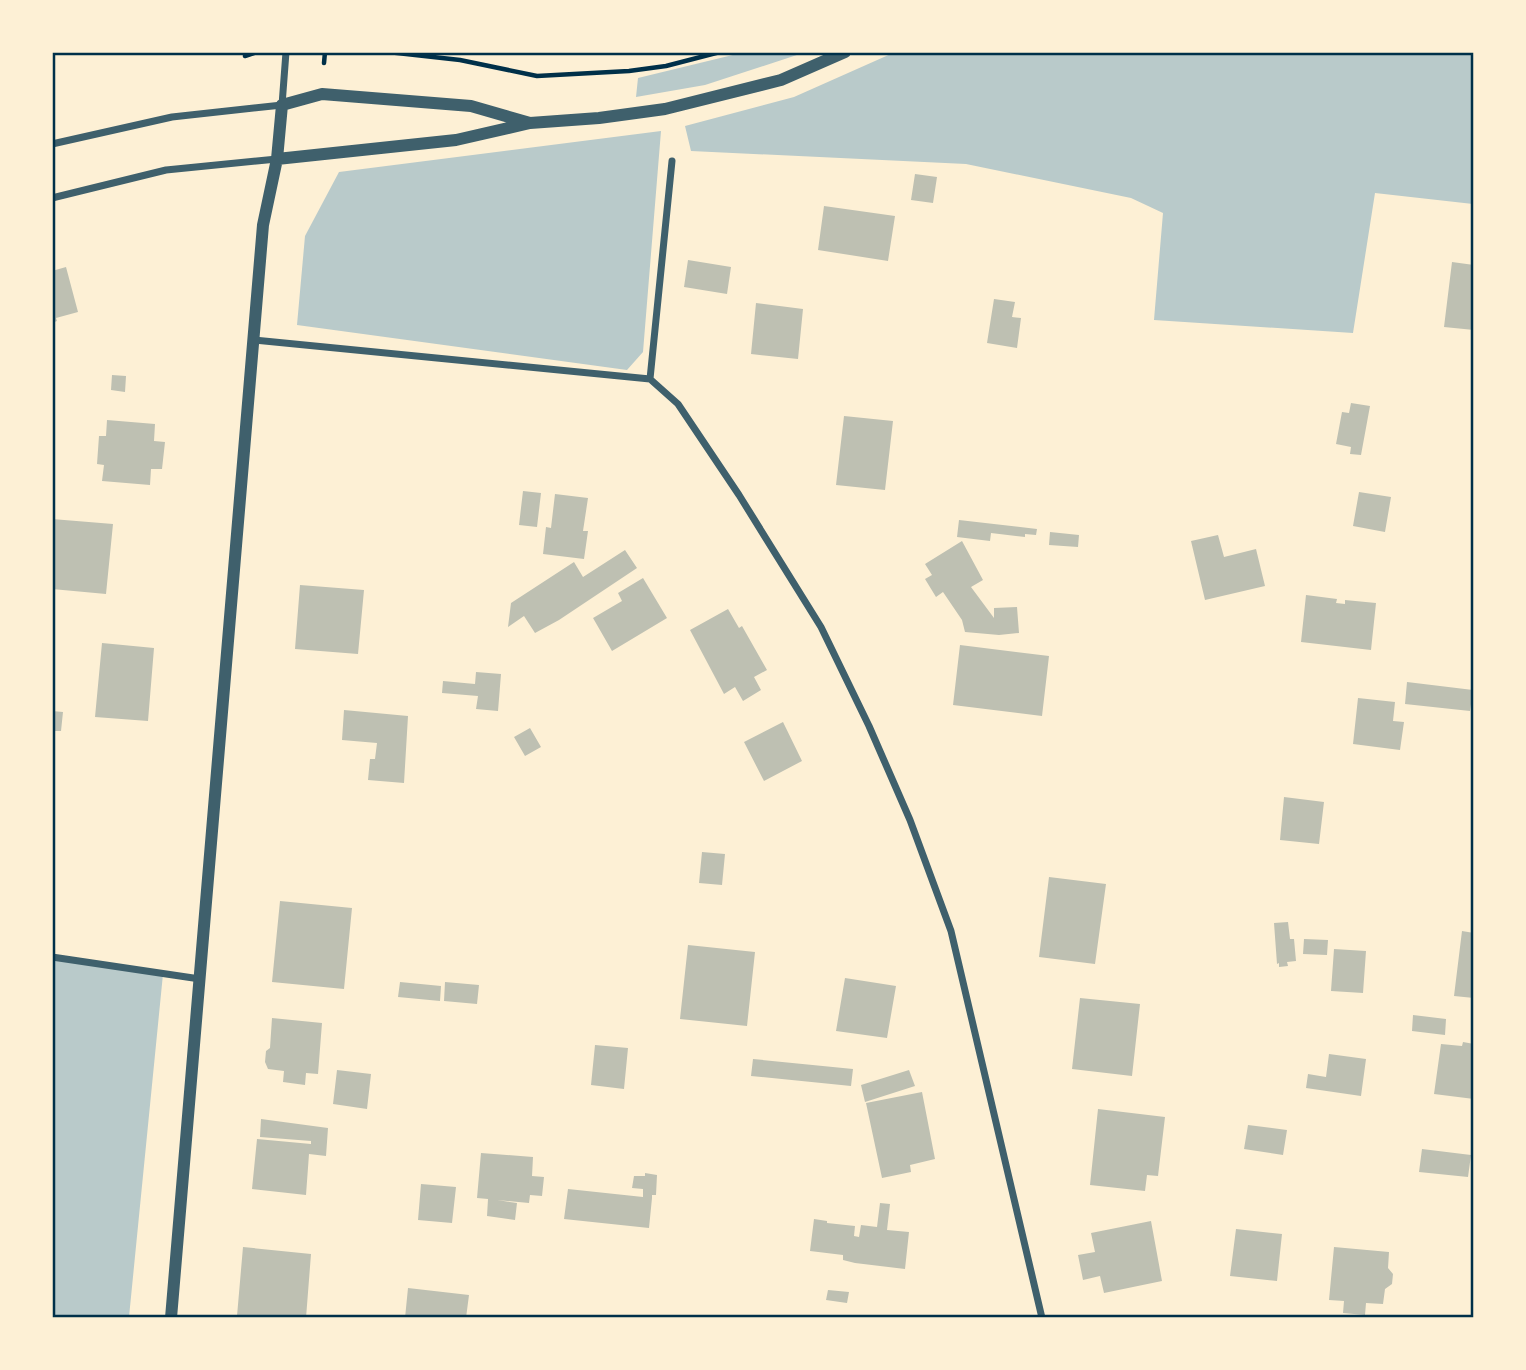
<svg xmlns="http://www.w3.org/2000/svg" width="1526" height="1370" font-family="Helvetica,sans-serif">
<rect width="100%" height="100%" fill="#fdf0d5"/>
<path fill="#b9caca" d="M 745,52 L 803,53 L 705,85 L 636,97 L 638,78 Z
M 893,53 L 1473,53 L 1473,204 L 1375,193 L 1353,333 L 1154,320 L 1163,213 L 1131,198 L 966,164 L 691,151 L 685,126 L 794,97 Z
M 661,131 L 643,352 L 627,370 L 297,325 L 305,236 L 339,172 Z
M 52,957 L 163,974 L 129,1317 L 53,1317 Z"/>
<path fill="#bec0b2" d="M 915,174 L 937,177 L 933,203 L 911,200 Z
M 824,206 L 895,216 L 888,261 L 818,250 Z
M 688,260 L 731,267 L 727,294 L 684,287 Z
M 1452,262 L 1474,265 L 1474,330 L 1444,327 Z
M 66,267 L 78,312 L 56,318 L 57,321 L 52,323 L 52,271 Z
M 994,299 L 1015,302 L 1012,317 L 1021,318 L 1017,348 L 987,343 Z
M 756,303 L 803,309 L 798,359 L 751,354 Z
M 112,375 L 126,376 L 125,392 L 111,390 Z
M 1351,403 L 1370,406 L 1361,455 L 1350,454 L 1351,447 L 1336,444 L 1342,412 L 1349,413 Z
M 844,416 L 893,421 L 885,490 L 836,485 Z
M 107,420 L 155,424 L 154,441 L 165,442 L 162,469 L 151,469 L 150,485 L 102,481 L 104,465 L 97,464 L 99,436 L 106,436 Z
M 523,491 L 541,493 L 537,527 L 519,525 Z
M 1359,492 L 1391,497 L 1385,532 L 1353,526 Z
M 555,494 L 588,498 L 583,531 L 588,531 L 584,559 L 543,554 L 546,527 L 551,528 Z
M 52,519 L 113,524 L 106,594 L 52,589 Z
M 959,520 L 1037,529 L 1036,535 L 1025,534 L 1025,537 L 991,533 L 990,541 L 957,537 Z
M 1050,532 L 1079,535 L 1078,547 L 1049,545 Z
M 1218,535 L 1224,557 L 1256,549 L 1265,586 L 1205,600 L 1191,541 Z
M 962,541 L 983,580 L 971,587 L 994,618 L 994,608 L 1017,607 L 1019,633 L 999,635 L 965,632 L 962,620 L 943,592 L 936,597 L 925,579 L 932,575 L 925,564 Z
M 625,550 L 637,568 L 559,620 L 535,633 L 524,616 L 508,627 L 511,603 L 574,562 L 583,577 Z
M 643,578 L 667,618 L 612,651 L 593,618 L 622,601 L 618,593 Z
M 300,585 L 364,590 L 358,654 L 295,649 Z
M 1306,595 L 1337,599 L 1336,603 L 1345,604 L 1345,600 L 1376,603 L 1371,650 L 1301,642 Z
M 728,609 L 739,628 L 742,626 L 767,670 L 754,677 L 761,690 L 743,701 L 735,687 L 724,694 L 690,630 Z
M 102,643 L 154,648 L 148,721 L 95,717 Z
M 960,645 L 1049,656 L 1042,716 L 953,705 Z
M 476,672 L 501,674 L 498,711 L 476,709 L 478,696 L 442,693 L 443,681 L 475,684 Z
M 1407,682 L 1473,690 L 1470,711 L 1405,704 Z
M 1358,698 L 1395,702 L 1393,721 L 1404,722 L 1400,750 L 1353,744 Z
M 344,710 L 408,716 L 404,783 L 368,780 L 370,759 L 375,759 L 377,743 L 342,740 Z
M 52,711 L 63,712 L 61,731 L 52,731 Z
M 783,722 L 802,761 L 764,781 L 744,742 Z
M 530,728 L 541,747 L 525,756 L 514,737 Z
M 1284,797 L 1324,802 L 1319,844 L 1280,840 Z
M 702,852 L 725,854 L 722,885 L 699,883 Z
M 1049,877 L 1106,884 L 1095,964 L 1039,957 Z
M 280,901 L 352,908 L 344,989 L 272,982 Z
M 1288,922 L 1290,939 L 1294,939 L 1296,961 L 1287,962 L 1288,966 L 1279,967 L 1279,963 L 1277,964 L 1274,923 Z
M 1462,931 L 1474,933 L 1474,998 L 1454,996 Z
M 1304,939 L 1328,940 L 1327,955 L 1303,954 Z
M 688,945 L 755,952 L 747,1026 L 680,1019 Z
M 1334,949 L 1366,951 L 1363,993 L 1331,991 Z
M 845,978 L 896,986 L 887,1038 L 836,1031 Z
M 400,982 L 441,986 L 440,1001 L 398,997 Z
M 445,982 L 479,985 L 477,1004 L 444,1001 Z
M 1080,998 L 1140,1004 L 1132,1076 L 1072,1069 Z
M 1413,1015 L 1446,1019 L 1445,1035 L 1412,1031 Z
M 272,1018 L 322,1023 L 318,1074 L 306,1073 L 305,1085 L 283,1082 L 284,1071 L 268,1069 L 265,1062 L 266,1051 L 270,1048 Z
M 1463,1042 L 1474,1044 L 1474,1099 L 1434,1094 L 1441,1044 L 1462,1046 Z
M 595,1045 L 628,1048 L 624,1089 L 591,1085 Z
M 1329,1054 L 1366,1059 L 1361,1096 L 1306,1088 L 1308,1074 L 1326,1077 Z
M 753,1059 L 853,1069 L 851,1086 L 751,1076 Z
M 337,1070 L 371,1074 L 367,1109 L 333,1104 Z
M 909,1070 L 915,1086 L 865,1102 L 861,1085 Z
M 922,1092 L 935,1159 L 910,1165 L 911,1172 L 882,1178 L 866,1103 Z
M 1098,1109 L 1165,1117 L 1158,1176 L 1147,1175 L 1145,1191 L 1090,1185 Z
M 261,1119 L 328,1128 L 326,1156 L 309,1154 L 306,1195 L 252,1189 L 257,1139 L 311,1144 L 311,1141 L 260,1137 Z
M 1248,1125 L 1287,1130 L 1283,1155 L 1244,1149 Z
M 1422,1149 L 1471,1155 L 1468,1177 L 1419,1172 Z
M 481,1153 L 533,1157 L 532,1176 L 544,1177 L 542,1196 L 530,1195 L 529,1203 L 497,1200 L 517,1203 L 515,1220 L 487,1216 L 488,1199 L 477,1198 Z
M 645,1173 L 657,1175 L 656,1195 L 652,1195 L 652,1198 L 649,1228 L 564,1219 L 568,1189 L 643,1197 L 643,1189 L 632,1188 L 634,1176 L 645,1176 Z
M 421,1184 L 456,1187 L 452,1223 L 418,1220 Z
M 880,1203 L 890,1204 L 887,1230 L 909,1232 L 905,1269 L 855,1263 L 843,1260 L 843,1255 L 810,1251 L 814,1219 L 827,1221 L 827,1223 L 855,1226 L 854,1236 L 859,1237 L 861,1225 L 877,1227 Z
M 1151,1221 L 1162,1281 L 1104,1293 L 1100,1276 L 1083,1280 L 1078,1255 L 1095,1252 L 1091,1233 Z
M 1236,1229 L 1282,1234 L 1277,1281 L 1230,1276 Z
M 243,1247 L 311,1254 L 306,1318 L 237,1316 Z
M 1334,1247 L 1389,1252 L 1388,1268 L 1393,1274 L 1392,1284 L 1385,1289 L 1383,1304 L 1366,1303 L 1365,1315 L 1343,1313 L 1344,1301 L 1329,1300 Z
M 408,1288 L 469,1295 L 466,1318 L 405,1318 Z
M 828,1290 L 849,1292 L 847,1303 L 826,1300 Z"/>
<g fill="none" stroke-linecap="round" stroke-linejoin="round">
<path stroke="#003049" stroke-width="4.5" d="M 388,52 L 460,60 L 537,76 L 629,71 L 666,66 L 720,52
M 245,56 L 257,52
M 324,63 L 325,52"/>
<path stroke="#3f606c" stroke-width="7" d="M 52,144 L 172,117 L 282,105 L 286,52
M 52,198 L 166,170 L 277,159
M 254,340 L 650,379 L 678,404 L 739,495 L 821,627 L 869,726 L 910,820 L 951,931 L 1042,1318
M 650,379 L 672,161
M 52,957 L 200,979"/>
<path stroke="#3f606c" stroke-width="12" d="M 277,159 L 456,140 L 530,123 L 599,118 L 665,109 L 781,80 L 845,52
M 171,1318 L 263,225 L 277,159 L 282,105 L 322,94 L 471,106 L 530,123"/>
</g>
<rect width="1526" height="1370" fill="none" stroke="#fdf0d5" stroke-width="108"/>
<rect x="54" y="54" width="1418" height="1262" fill="none" stroke="#003049" stroke-width="2.5"/>
</svg>
